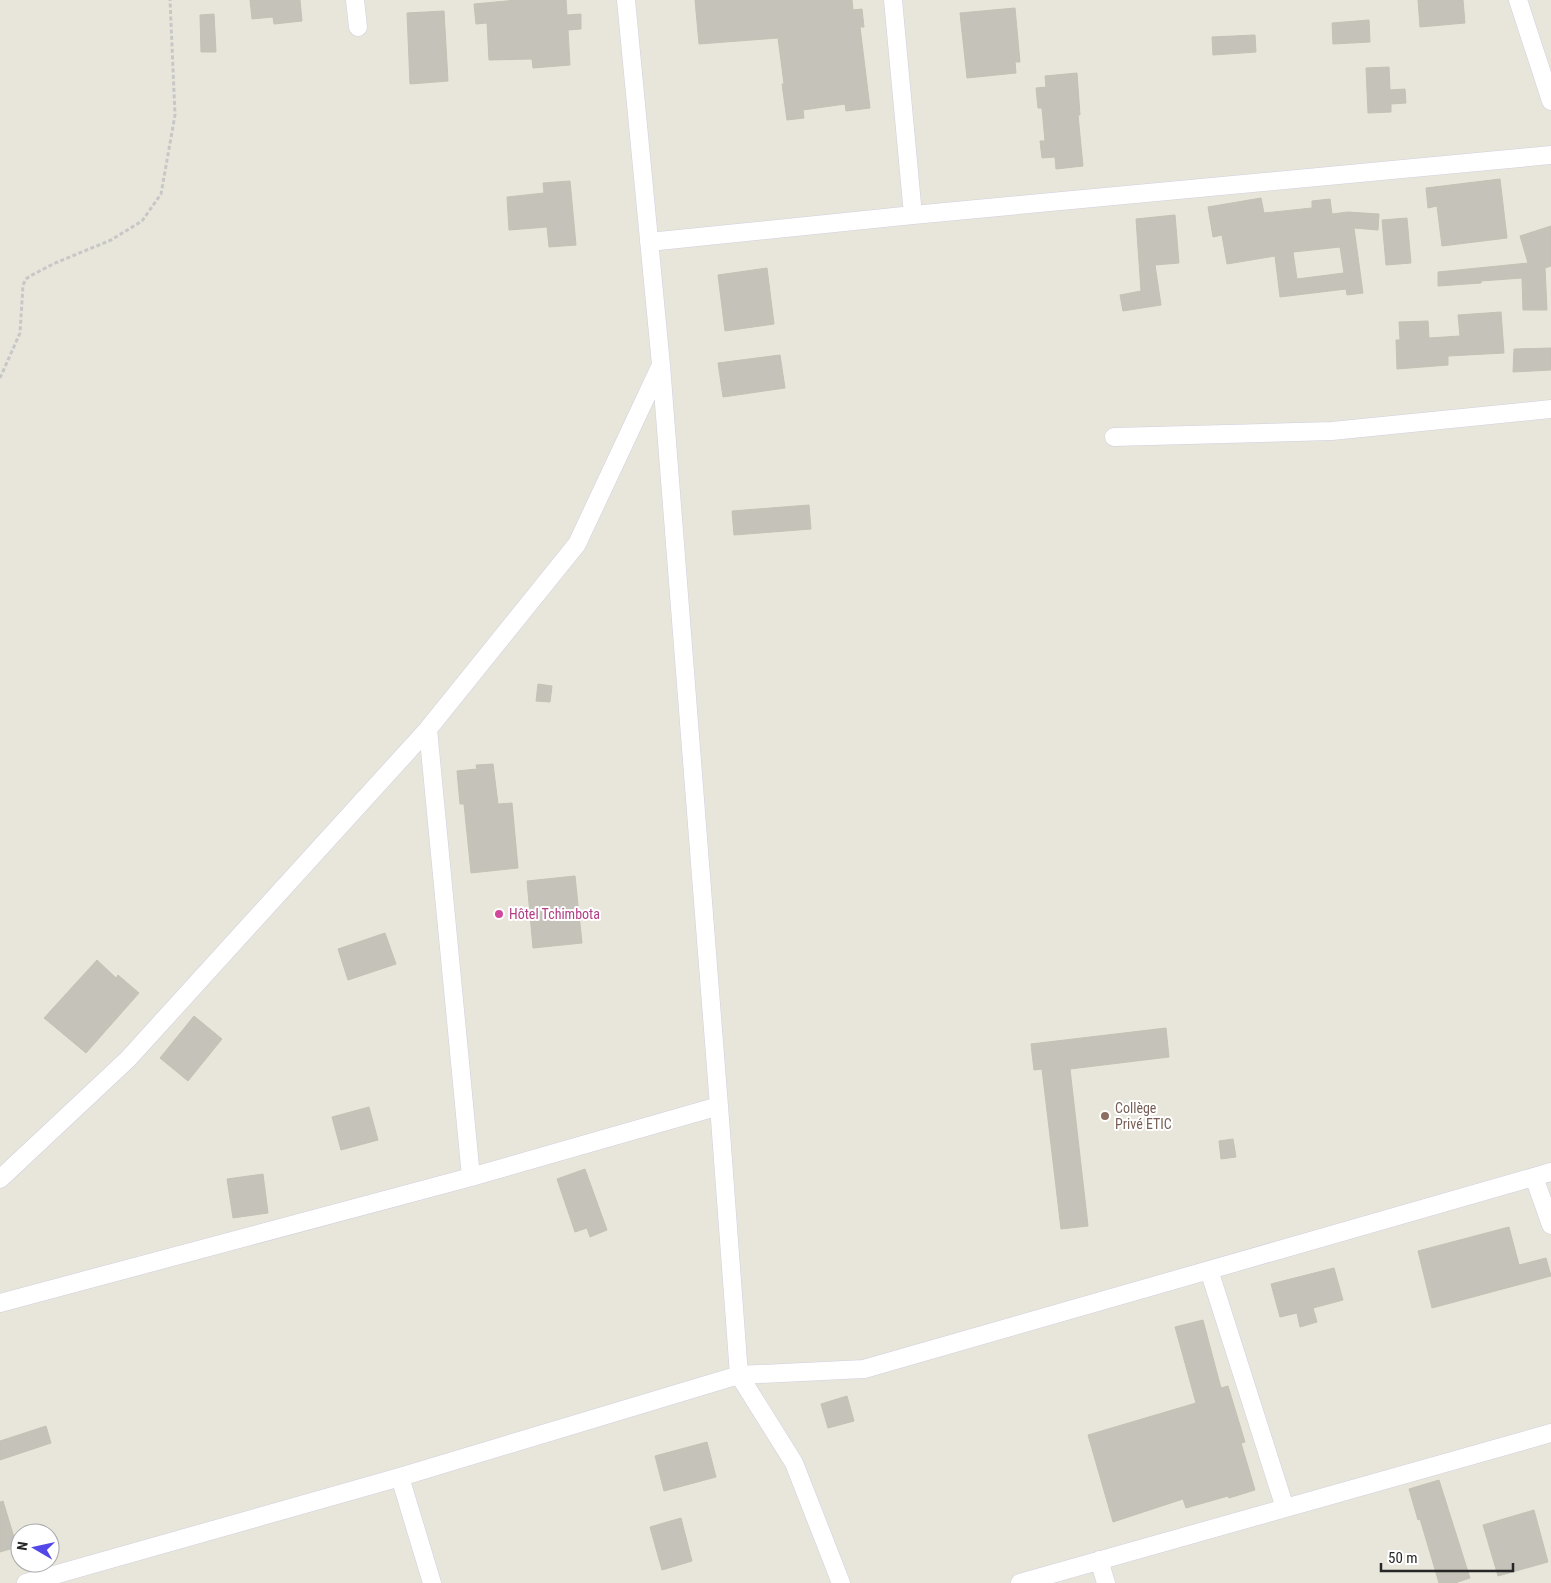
<svg xmlns="http://www.w3.org/2000/svg" width="1551" height="1583" font-family="'Roboto Condensed',sans-serif">
<rect width="100%" height="100%" fill="#e8e6da"/>
<path fill="#c4c2b9" stroke="#c3c2b4" fill-rule="evenodd" d="M 250,0 L 300,0 L 302,21 L 274,24 L 273,17 L 252,19 Z
M 517,0 L 566,0 L 567,15 L 581,14 L 581,29 L 568,30 L 570,65 L 533,68 L 532,59 L 489,60 L 487,23 L 476,24 L 474,4 Z
M 695,0 L 852,0 L 853,10 L 862,9 L 864,27 L 860,27 L 870,108 L 846,111 L 845,104 L 803,110 L 804,118 L 787,120 L 782,84 L 784,84 L 778,38 L 699,44 Z
M 1418,0 L 1463,0 L 1465,23 L 1420,27 Z
M 1015,8 L 1020,62 L 1015,62 L 1016,73 L 967,78 L 960,13 Z
M 444,11 L 448,81 L 410,84 L 407,13 Z
M 214,14 L 216,52 L 201,52 L 200,15 Z
M 1369,20 L 1370,42 L 1333,44 L 1332,23 Z
M 1255,35 L 1256,52 L 1213,55 L 1212,37 Z
M 1389,67 L 1390,90 L 1405,89 L 1406,103 L 1391,104 L 1391,112 L 1368,113 L 1366,68 Z
M 1077,73 L 1080,115 L 1078,115 L 1083,166 L 1056,169 L 1055,157 L 1042,158 L 1040,141 L 1045,141 L 1042,108 L 1038,108 L 1036,88 L 1046,87 L 1045,76 Z
M 1500,179 L 1507,238 L 1442,246 L 1437,206 L 1428,208 L 1426,188 Z
M 570,181 L 576,245 L 549,247 L 547,227 L 509,230 L 507,197 L 544,193 L 543,183 Z
M 1261,198 L 1264,213 L 1312,208 L 1312,201 L 1330,199 L 1332,214 L 1348,212 L 1379,214 L 1378,230 L 1354,228 L 1363,293 L 1347,295 L 1346,289 L 1280,297 L 1275,256 L 1227,264 L 1222,235 L 1213,237 L 1208,207 ZM 1340,247 L 1344,273 L 1297,279 L 1293,252 Z
M 1175,215 L 1179,263 L 1155,265 L 1161,305 L 1123,311 L 1120,295 L 1141,291 L 1136,219 Z
M 1407,218 L 1411,263 L 1386,265 L 1382,220 Z
M 1551,226 L 1551,266 L 1545,268 L 1547,310 L 1523,310 L 1522,278 L 1481,281 L 1481,283 L 1438,286 L 1438,272 L 1528,263 L 1520,236 Z
M 767,268 L 774,324 L 725,331 L 718,275 Z
M 1501,312 L 1504,353 L 1448,356 L 1448,365 L 1397,369 L 1396,340 L 1400,340 L 1399,322 L 1428,321 L 1429,338 L 1460,336 L 1458,315 Z
M 1551,348 L 1551,370 L 1513,372 L 1514,349 Z
M 780,355 L 785,388 L 723,397 L 718,363 Z
M 809,505 L 811,529 L 734,535 L 732,511 Z
M 538,684 L 552,686 L 550,702 L 536,701 Z
M 493,764 L 498,804 L 512,803 L 518,868 L 471,873 L 464,804 L 460,804 L 457,771 L 477,769 L 476,765 Z
M 575,876 L 582,943 L 533,948 L 527,881 Z
M 385,933 L 396,964 L 348,980 L 338,949 Z
M 97,960 L 116,978 L 118,975 L 139,993 L 86,1053 L 44,1018 Z
M 194,1016 L 222,1039 L 188,1081 L 160,1058 Z
M 1166,1028 L 1169,1057 L 1070,1069 L 1088,1226 L 1061,1229 L 1042,1069 L 1034,1070 L 1031,1044 Z
M 369,1107 L 378,1140 L 341,1150 L 332,1117 Z
M 1233,1139 L 1236,1157 L 1221,1159 L 1219,1141 Z
M 585,1169 L 607,1230 L 590,1237 L 587,1228 L 575,1232 L 557,1179 Z
M 263,1174 L 268,1213 L 233,1218 L 227,1179 Z
M 1509,1227 L 1519,1265 L 1546,1258 L 1551,1276 L 1432,1308 L 1418,1251 Z
M 1334,1268 L 1343,1300 L 1313,1308 L 1317,1322 L 1300,1327 L 1297,1313 L 1280,1317 L 1271,1284 Z
M 1203,1320 L 1221,1388 L 1228,1386 L 1245,1442 L 1241,1443 L 1255,1490 L 1229,1498 L 1228,1496 L 1186,1508 L 1183,1499 L 1113,1522 L 1088,1435 L 1196,1403 L 1175,1327 Z
M 847,1396 L 854,1421 L 828,1428 L 821,1404 Z
M 46,1426 L 51,1443 L 0,1460 L 0,1441 Z
M 707,1442 L 716,1477 L 664,1491 L 655,1456 Z
M 1439,1480 L 1470,1578 L 1455,1583 L 1439,1583 L 1420,1519 L 1418,1520 L 1409,1489 Z
M 3,1501 L 17,1547 L 0,1552 L 0,1502 Z
M 1534,1510 L 1548,1562 L 1498,1576 L 1483,1525 Z
M 681,1518 L 692,1561 L 662,1570 L 650,1527 Z"/>
<g fill="none" stroke-linecap="round" stroke-linejoin="round">
<g stroke="#d0cfdf" stroke-width="19">
<path id="street" d="M 355,0 L 358,27
M 626,0 L 661,365 L 719,1106 L 739,1375 L 794,1463 L 841,1583
M 893,0 L 913,215
M 1518,0 L 1551,101
M 649,242 L 913,215 L 1551,155
M 1114,437 L 1332,431 L 1551,409
M 428,729 L 471,1177
M 1534,1177 L 1551,1225
M 0,1179 L 128,1059 L 428,729 L 577,544 L 660,367
M 1209,1270 L 1285,1508
M 0,1303 L 471,1177 L 719,1106
M 400,1477 L 432,1583
M 1099,1560 L 1106,1583
M 26,1583 L 400,1477 L 739,1375 L 864,1369 L 1551,1172
M 1020,1583 L 1551,1433"/>
</g>
<path stroke="#c7c7c7" stroke-width="3" stroke-dasharray="4 2.5" stroke-linecap="butt" d="M 0,378 L 20,333 L 23,285 L 26,279 L 30,276 L 53,264 L 111,240 L 142,221 L 161,194 L 175,115 L 170,0"/>
<use href="#street" stroke="#fff" stroke-width="18"/>
</g>
<circle fill="#d1479c" stroke="#fff" stroke-width="2" cx="499" cy="914" r="5"/>
<circle fill="#8d6e63" stroke="#fff" stroke-width="2" cx="1105" cy="1116" r="5"/>
<g text-anchor="middle" stroke-width="4" stroke-linejoin="round" paint-order="stroke">
<g font-size="14" fill="#b23c85" stroke="#fff" text-anchor="start">
<text x="509" y="919">Hôtel Tchimbota</text>
</g>
<g font-size="14" fill="#785e54" stroke="#fff" text-anchor="start">
<text x="1115" y="1113">Collège<tspan x="1115" dy="16">Privé ETIC</tspan></text>
</g>
</g>
<g transform="translate(35 1548) rotate(279)"><circle r="24" fill="#ffffff" stroke="#a9a9a9"/>
<path d="M0-4L9 19L0 12L-9 19Z" fill="#5347e8"/>
<text y="-8" font-size="14" font-weight="bold" text-anchor="middle" fill="#272727">N</text>
</g>
<path d="M1381 1563v8h132v-8" fill="none" stroke="#272727" stroke-width="2.5"/>
<text x="1388" y="1563" font-size="15" fill="#272727" stroke="#ffffff" stroke-width="4" paint-order="stroke">50 m</text>
</svg>
